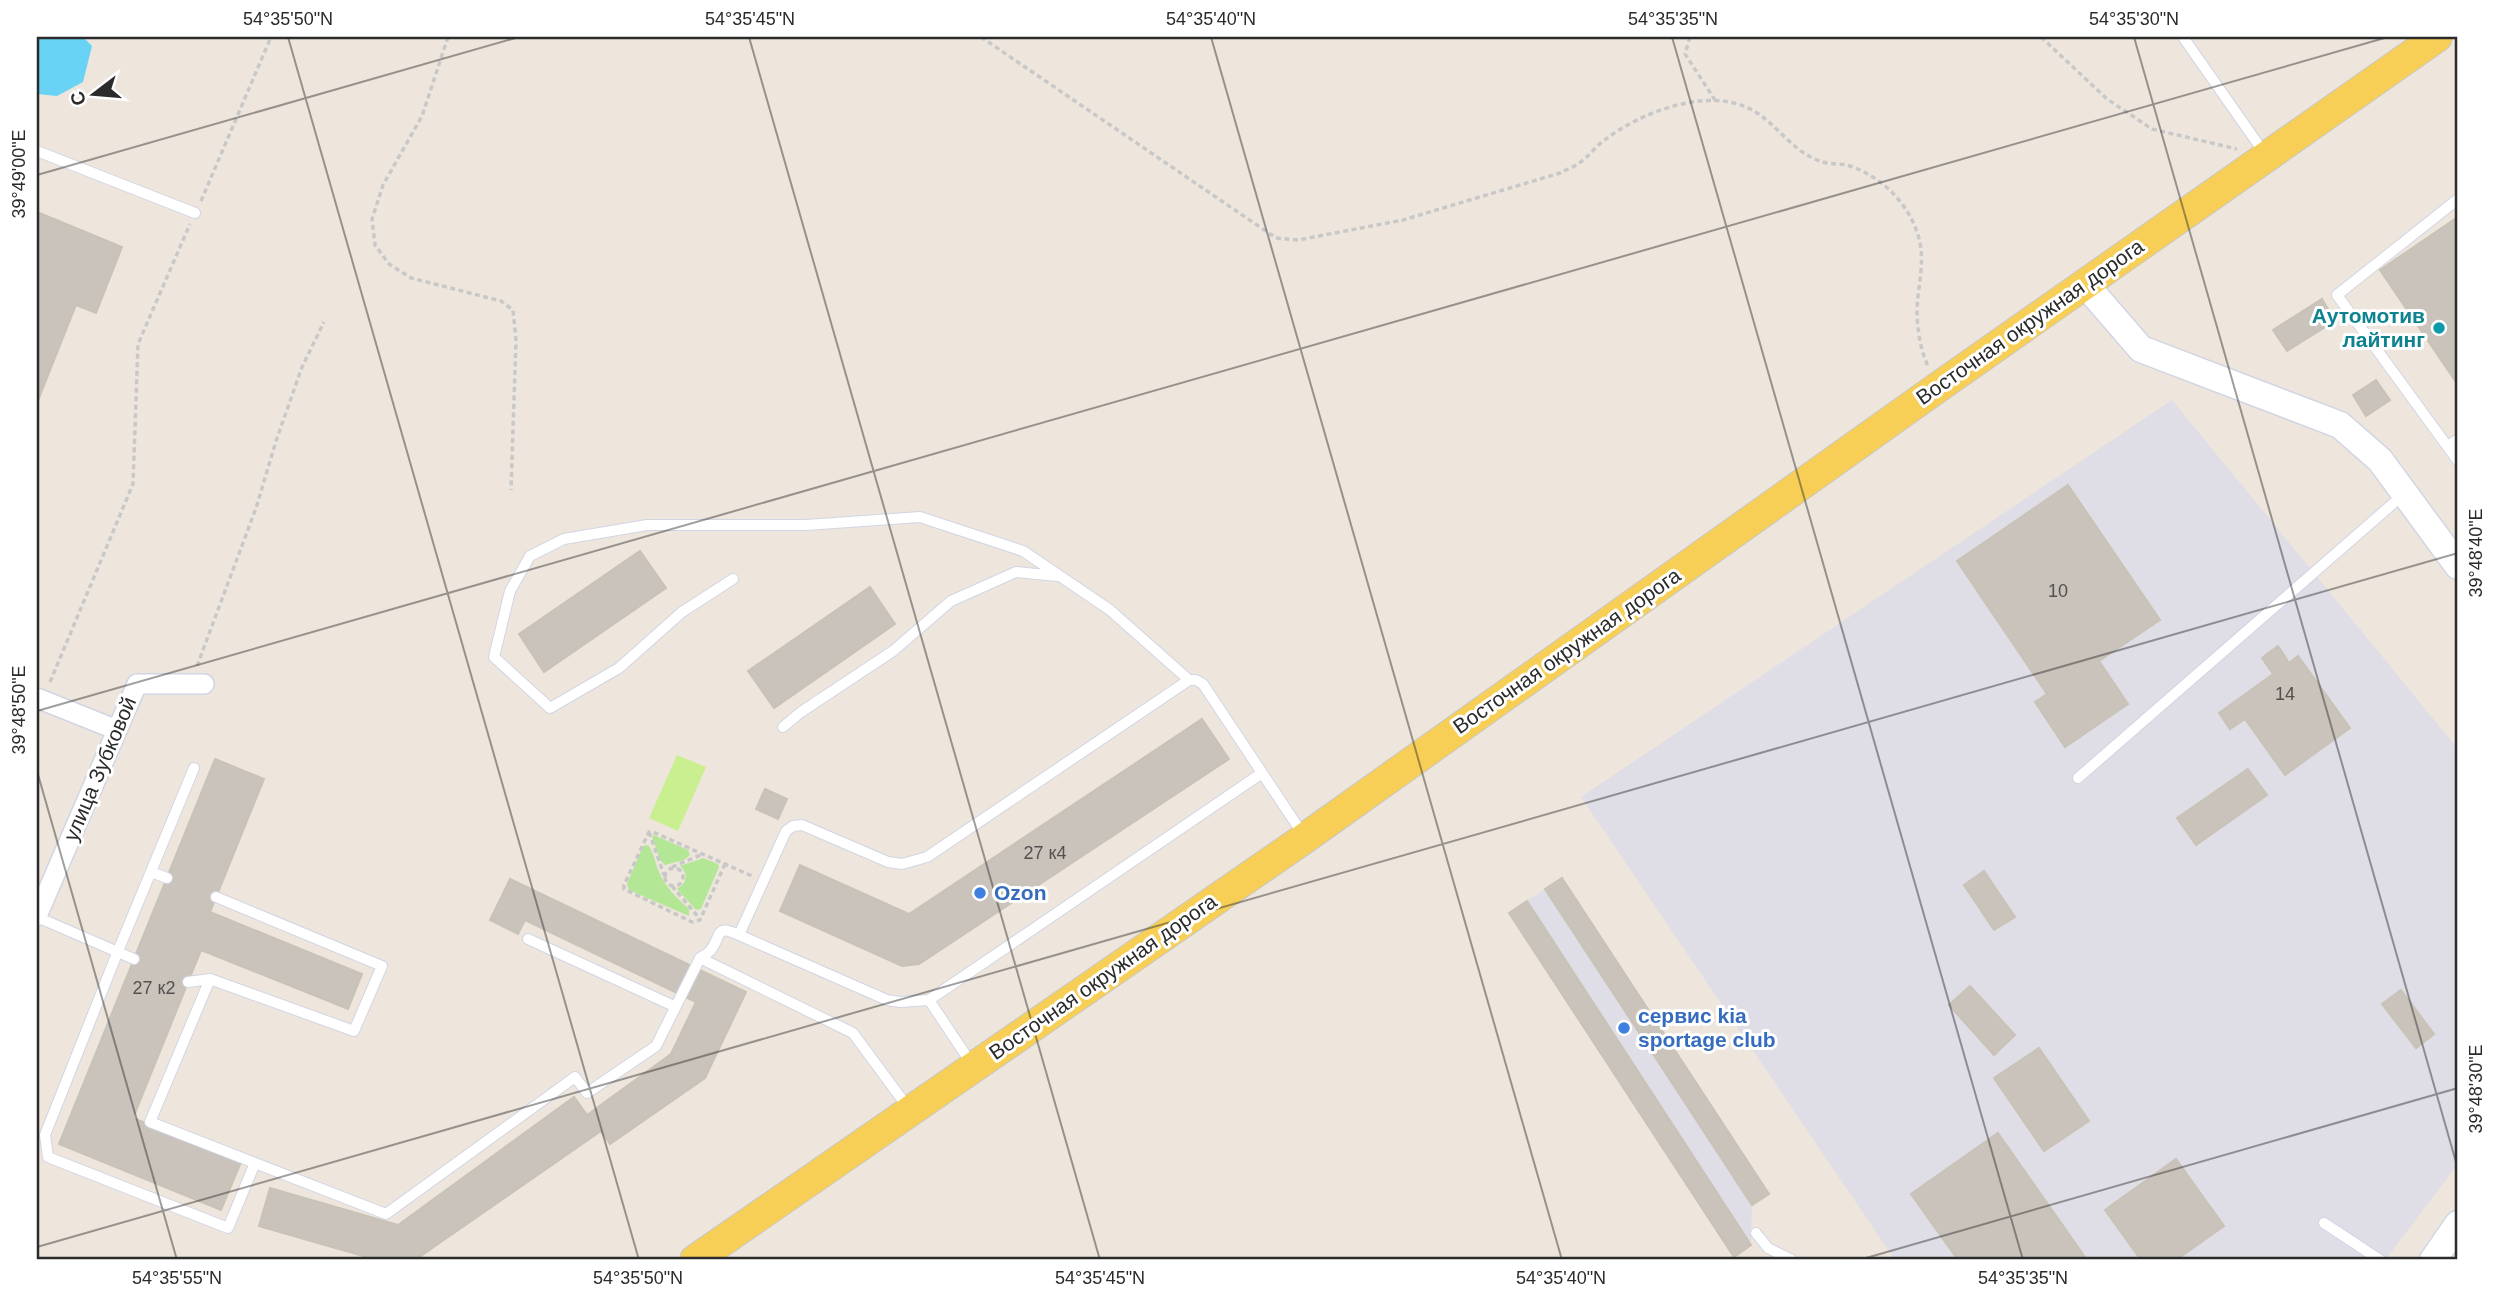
<svg xmlns="http://www.w3.org/2000/svg" width="2495" height="1297" font-family="Helvetica,sans-serif">
<rect width="100%" height="100%" fill="#eee6dc"/>
<path fill="#dfdde6" d="M 2172,400 L 2458,749 L 2458,1164 L 2385,1260 L 1895,1260 L 1581,797 Z
M 1562,878 L 1769,1194 L 1752,1205 L 1751,1245 L 1734,1257 L 1509,913 Z"/>
<path fill="#b3e796" d="M 654,835 L 688,850 L 690,855 L 684,860 L 665,865 L 660,860 L 652,837 Z
M 648,845 C 654,852 655,863 659,872 C 666,888 677,898 689,909 L 689,916 L 629,890 L 627,884 L 643,846 Z
M 703,858 L 718,864 L 719,867 L 701,909 L 696,910 L 677,889 C 687,883 689,874 680,866 Z"/>
<path fill="#c9ef91" d="M 677,755 L 706,767 L 678,831 L 649,818 Z"/>
<path fill="#69d3f5" d="M 37,37 L 83,37 L 92,46 L 83,82 L 57,96 L 37,94 Z"/>
<path fill="#c9c3bc" stroke="#c9c2b6" stroke-width="2" d="M 37,212 L 122,247 L 96,313 L 76,305 L 37,403 Z
M 2458,217 L 2458,385 L 2380,270 Z
M 2322,299 L 2335,321 L 2287,351 L 2273,330 Z
M 2376,380 L 2390,400 L 2366,416 L 2353,395 Z
M 2068,485 L 2160,620 L 2099,661 L 2128,704 L 2065,747 L 2035,702 L 2047,694 L 1957,561 Z
M 640,551 L 666,588 L 544,672 L 519,634 Z
M 870,587 L 895,624 L 774,708 L 748,671 Z
M 2278,646 L 2289,663 L 2298,656 L 2350,728 L 2285,775 L 2245,719 L 2230,729 L 2219,713 L 2273,674 L 2262,658 Z
M 1202,719 L 1229,759 L 919,964 L 902,966 L 780,911 L 800,865 L 909,914 Z
M 215,759 L 264,779 L 210,912 L 362,974 L 348,1009 L 201,950 L 133,1118 L 241,1162 L 221,1210 L 59,1144 Z
M 2248,769 L 2267,795 L 2196,845 L 2177,818 Z
M 765,789 L 787,799 L 778,819 L 756,809 Z
M 1984,871 L 2015,917 L 1994,930 L 1964,885 Z
M 1562,878 L 1769,1194 L 1752,1205 L 1545,889 Z
M 510,879 L 746,992 L 705,1078 L 610,1144 L 601,1131 L 415,1260 L 377,1260 L 259,1226 L 270,1188 L 398,1225 L 574,1097 L 587,1115 L 671,1054 L 696,1002 L 525,920 L 518,934 L 490,920 Z
M 1527,901 L 1751,1245 L 1734,1257 L 1509,913 Z
M 1970,986 L 2015,1035 L 1994,1055 L 1949,1005 Z
M 2401,990 L 2434,1034 L 2416,1048 L 2382,1004 Z
M 2039,1048 L 2089,1121 L 2044,1151 L 1994,1078 Z
M 1998,1133 L 2087,1260 L 1958,1260 L 1911,1194 Z
M 2176,1159 L 2224,1226 L 2176,1260 L 2141,1260 L 2105,1210 Z"/>
<g fill="none" stroke-linecap="round" stroke-linejoin="round">
<g stroke="#d1d5e4" stroke-width="12">
<path id="lane" d="M 2183,37 L 2265,154
M 37,151 L 195,213
M 2458,199 L 2337,295 L 2458,461
M 2448,446 L 2458,439
M 733,579 L 682,612 L 619,668 L 550,708 L 494,657 L 510,591 L 530,556 L 564,539 L 647,525 L 806,525 L 920,517 L 1023,551 L 1110,610 L 1189,680
M 783,727 L 801,712 L 893,651 L 951,601 L 1016,572 L 1057,576
M 194,768 L 118,951 L 45,1135 L 48,1157 L 228,1228 L 255,1163
M 2078,778 L 2404,494
M 151,872 L 167,878
M 37,917 L 134,959
M 528,939 L 676,1007
M 700,958 C 704,955 707,954 710,951 C 722,937 714,923 739,935
M 210,979 L 150,1122 L 386,1214 L 575,1077 L 587,1093 L 656,1046 L 700,958 L 853,1033 L 909,1109
M 188,982 L 210,979 L 354,1031 L 382,966 L 216,897
M 929,1000 L 1262,773
M 973,1066 L 929,1000 L 900,1002 L 887,1000 L 739,935 L 786,831 L 793,826 L 802,825 L 888,862 L 902,864 L 927,857 L 1189,680 L 1196,680 L 1203,684 L 1304,836
M 2324,1223 L 2380,1260
M 1756,1233 L 1768,1248 L 1792,1260"/>
</g>
<g stroke="#d1d5e4" stroke-width="22">
<path id="street" d="M 37,698 L 117,730
M 37,916 L 137,684 L 204,684"/>
</g>
<g stroke="#d1d5e4" stroke-width="29">
<path id="secondary" d="M 2084,283 L 2141,349 L 2340,425 L 2380,460 L 2458,566
M 2433,1260 L 2458,1224"/>
</g>
<g stroke="#c8c8c8" stroke-width="32">
<path id="primary" d="M 695,1260 L 1305,838 L 1937,388 L 2437,37"/>
</g>
<path stroke="#c8c8c8" stroke-width="3.5" stroke-dasharray="5 3.5" stroke-linecap="butt" d="M 448,37 L 422,116 L 383,185 L 372,219 L 375,245 L 389,264 L 411,278 L 501,301 L 513,310 L 516,340 L 511,490
M 981,37 L 1276,238 L 1298,240 L 1403,220 L 1560,173 C 1567,169 1577,166 1583,160 C 1590,155 1595,147 1602,142 C 1637,114 1702,88 1746,107 C 1776,120 1791,153 1823,162 C 1832,165 1842,163 1850,166 C 1882,177 1908,203 1918,235 C 1926,260 1918,284 1917,309 C 1917,328 1920,349 1928,366
M 1690,37 L 1685,54 L 1715,100
M 2041,37 L 2107,99 L 2152,129 L 2237,149
M 201,201 L 271,37
M 197,666 L 256,508 L 276,441 L 302,367 L 324,322
M 50,682 L 133,484 L 138,344 L 190,224
M 649,832 L 664,875
M 725,864 L 700,920 L 692,922 L 624,889 L 624,885 L 649,832 L 653,832 L 752,876
M 672,867 L 703,854
M665 877a9 9 0 1 1 18 0a9 9 0 1 1-18 0Z
M 672,886 L 700,919"/>
<use href="#lane" stroke="#fff" stroke-width="10"/>
<use href="#street" stroke="#fff" stroke-width="19"/>
<use href="#secondary" stroke="#fff" stroke-width="26"/>
<use href="#primary" stroke="#f8cf56" stroke-width="30"/>
</g>
<path fill="none" stroke="#2b2b2b" stroke-width="2" stroke-opacity="0.45" d="M 288,37 L 639,1260M 749,37 L 1100,1260M 1211,37 L 1562,1260M 1672,37 L 2023,1260M 2134,37 L 2458,1169M 37,175 L 519,37M 37,711 L 2388,37M 37,771 L 177,1260M 37,1247 L 2458,553M 1859,1260 L 2458,1088"/>
<circle fill="#0f9aa8" stroke="#fff" stroke-width="2.5" cx="2439" cy="328" r="7"/>
<g fill="#3f7fe0" stroke="#fff" stroke-width="2.5">
<circle cx="980" cy="893" r="7"/>
<circle cx="1624" cy="1028" r="7"/>
</g>
<g text-anchor="middle" stroke-width="6" stroke-linejoin="round" paint-order="stroke">
<g font-size="18" fill="#52514f">
<text x="2058" y="597">10</text>
<text x="2285" y="700">14</text>
<text x="1045" y="859">27 к4</text>
<text x="154" y="994">27 к2</text>
</g>
<g font-size="21" font-weight="bold" fill="#0d838f" stroke="#fff" text-anchor="end">
<text x="2425" y="323">Аутомотив<tspan x="2425" dy="24">лайтинг</tspan></text>
</g>
<g font-size="21" fill="#2b2b2b" stroke="#fff">
<text transform="translate(2030 322) rotate(-35)" y="7">Восточная окружная дорога</text>
<text transform="translate(1567 651) rotate(-35)" y="7">Восточная окружная дорога</text>
<text transform="translate(100 769) rotate(-67)" y="7">улица Зубковой</text>
<text transform="translate(1103 977) rotate(-35)" y="7">Восточная окружная дорога</text>
</g>
<g font-size="21" font-weight="bold" fill="#366cbe" stroke="#fff" text-anchor="start">
<text x="994" y="900">Ozon</text>
<text x="1638" y="1023">сервис kia<tspan x="1638" dy="24">sportage club</tspan></text>
</g>
</g>
<rect width="2495" height="1297" fill="none" stroke="#ffffff" stroke-width="77"/>
<g transform="translate(94 94) rotate(254)" stroke="#ffffff" stroke-width="5" paint-order="stroke">
<path d="M0-5L12 26L0 18L-12 26Z" fill="#2b2b2b"/>
<text y="-10" font-size="19" font-weight="bold" text-anchor="middle" fill="#2b2b2b">С</text>
</g>
<rect x="38" y="38" width="2418" height="1220" fill="none" stroke="#2b2b2b" stroke-width="2.5"/>
<g font-size="18" text-anchor="middle" fill="#2b2b2b">
<text x="288" y="25">54°35'50"N</text>
<text x="750" y="25">54°35'45"N</text>
<text x="1211" y="25">54°35'40"N</text>
<text x="1673" y="25">54°35'35"N</text>
<text x="2134" y="25">54°35'30"N</text>
<text transform="translate(19 174) rotate(-90)" y="6">39°49'00"E</text>
<text transform="translate(2476 553) rotate(-90)" y="6">39°48'40"E</text>
<text transform="translate(19 710) rotate(-90)" y="6">39°48'50"E</text>
<text transform="translate(2476 1089) rotate(-90)" y="6">39°48'30"E</text>
<text x="177" y="1284">54°35'55"N</text>
<text x="638" y="1284">54°35'50"N</text>
<text x="1100" y="1284">54°35'45"N</text>
<text x="1561" y="1284">54°35'40"N</text>
<text x="2023" y="1284">54°35'35"N</text>
</g>
</svg>
